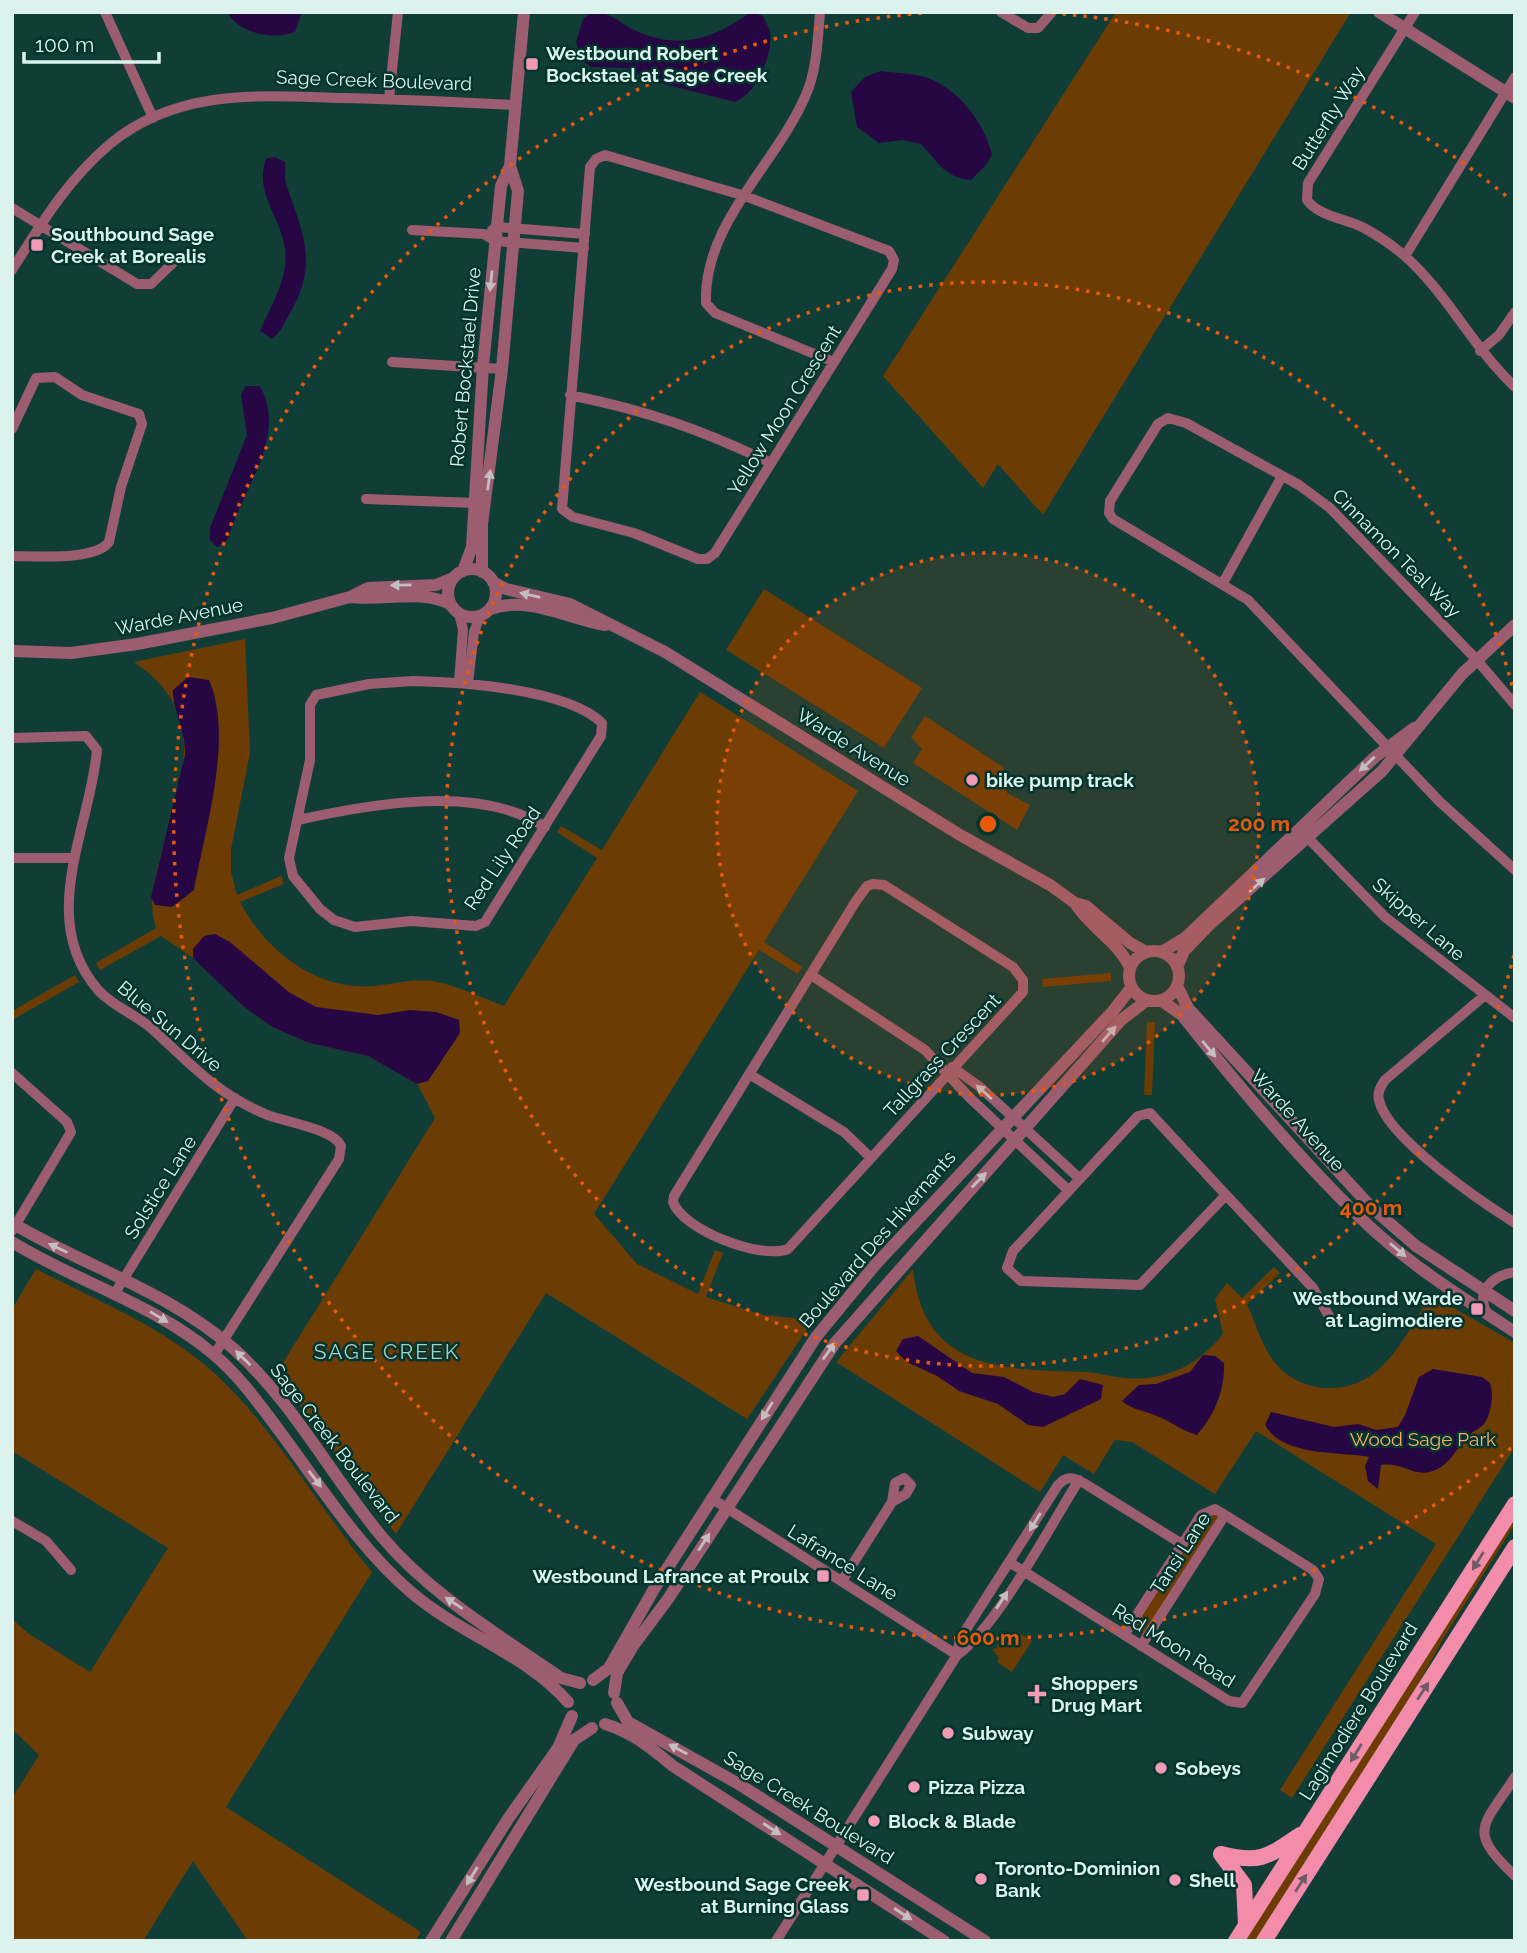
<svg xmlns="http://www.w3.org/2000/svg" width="1527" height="1953" font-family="Raleway,sans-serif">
<rect width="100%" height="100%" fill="#103e37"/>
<path fill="#6c3c05" d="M 1116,12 L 1351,12 L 1043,515 L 998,464 L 983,488 L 883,376 Z
M 764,589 L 922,688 L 884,748 L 726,650 Z
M 245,639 L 250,753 L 231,849 L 231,872 L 237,895 L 281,876 L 284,884 L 240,902 C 266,951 316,991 374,986 C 393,984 413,978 433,981 C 456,985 482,998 504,1006 L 597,858 L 557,832 L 561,826 L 602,850 L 700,692 L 858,791 L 764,942 L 802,967 L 798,974 L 759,950 L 594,1214 L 637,1264 L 698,1294 L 715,1250 L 723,1253 L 706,1297 L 763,1315 L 813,1320 L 747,1419 L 546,1293 L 396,1534 L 276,1374 L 435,1118 L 417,1083 L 368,1056 L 309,1043 L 272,1027 L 243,1006 L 199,962 L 161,936 L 100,970 L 96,963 L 156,928 C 148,902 154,881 161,855 C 180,781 212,714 134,662 Z
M 925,716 L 1003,767 L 1007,793 L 1030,805 L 1017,830 L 913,763 L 922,749 L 911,737 Z
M 1111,973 L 1111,981 L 1043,987 L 1042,979 Z
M 75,975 L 79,982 L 12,1020 L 12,1011 Z
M 1147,1022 L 1155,1022 L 1152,1095 L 1144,1095 Z
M 1274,1267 L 1280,1273 L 1247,1304 C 1255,1322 1261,1343 1272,1359 C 1296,1393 1347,1398 1378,1370 C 1400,1351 1415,1319 1431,1295 L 1515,1343 L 1515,1447 L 1292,1798 L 1280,1790 L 1436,1544 L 1256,1431 L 1215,1494 L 1132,1442 L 1115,1440 L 1094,1474 L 1063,1455 L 1040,1492 L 836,1362 L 913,1269 C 924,1371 1002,1369 1083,1372 C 1097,1372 1111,1377 1125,1378 C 1165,1382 1198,1365 1223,1334 L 1215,1299 L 1227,1283 L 1242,1298 Z
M 36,1269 C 96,1300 161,1326 212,1371 C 275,1428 318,1507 372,1572 L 226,1807 L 421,1932 L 415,1941 L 248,1941 L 193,1861 L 143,1941 L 12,1941 L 12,1798 L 39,1755 L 12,1729 L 12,1619 L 29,1634 L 90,1672 L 168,1548 L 12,1451 L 12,1309 Z
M 1214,1514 L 1218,1517 L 1144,1636 L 1133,1629 L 1200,1525 Z
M 1515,1517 L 1515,1524 L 1443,1639 L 1411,1697 L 1256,1941 L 1245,1941 Z
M 1016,1631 L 1032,1641 L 1012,1672 L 997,1662 L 999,1658 L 992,1649 L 997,1648 L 1000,1639 L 1011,1639 Z"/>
<path fill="#260744" d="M 227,12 L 302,12 L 295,32 C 274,40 239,34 227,12 Z
M 592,12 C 610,12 617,21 632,29 C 677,51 712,40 751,12 L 763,16 C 765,21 769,27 770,32 C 773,56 757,93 735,102 L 651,81 L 627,68 L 591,67 L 581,60 L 576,42 L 583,19 Z
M 881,71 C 895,73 911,73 925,77 C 958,88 983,121 992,154 L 987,164 L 971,180 C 945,178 937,161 921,144 L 902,140 L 879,143 L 857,127 L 851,92 L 865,77 Z
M 274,157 L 285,162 C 286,169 284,177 286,184 C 303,233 319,264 290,313 C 284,323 282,331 272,339 L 260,331 C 271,305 289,278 285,248 C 280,216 254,192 266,159 Z
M 246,386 L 260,386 C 288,438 243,487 229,536 L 224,544 L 217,547 L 210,540 L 210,528 L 247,435 L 241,394 Z
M 188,677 L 209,680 C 234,737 205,829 194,890 L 172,907 L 155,905 L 151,897 L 185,755 C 186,730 172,709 173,690 Z
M 215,934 L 230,942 L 290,993 L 316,1007 L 378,1015 L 410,1010 L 436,1012 L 459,1020 L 460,1033 L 428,1081 L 417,1084 L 368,1056 L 309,1043 L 272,1027 L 243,1006 L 193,958 L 193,949 L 204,936 Z
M 918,1336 L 972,1373 L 1004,1377 L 1033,1392 L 1053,1397 L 1065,1394 L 1080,1379 L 1103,1385 L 1101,1399 L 1043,1427 L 1028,1425 L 998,1404 L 959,1391 L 937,1376 L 907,1362 L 896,1351 L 903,1339 Z
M 1203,1355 L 1215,1356 L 1224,1363 C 1225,1389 1215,1415 1197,1435 C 1180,1430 1166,1418 1149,1413 C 1137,1409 1132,1409 1122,1401 L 1139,1385 L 1156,1384 L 1190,1372 Z
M 1433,1369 L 1482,1377 L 1489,1382 C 1495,1391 1491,1415 1484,1424 C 1480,1429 1472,1431 1467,1437 C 1456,1449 1450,1465 1433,1471 C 1413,1478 1404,1462 1381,1465 L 1378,1489 L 1368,1481 L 1365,1466 L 1369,1457 C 1337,1451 1283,1457 1265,1425 L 1271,1412 L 1334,1427 L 1358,1424 L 1376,1430 L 1398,1427 L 1405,1415 L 1419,1377 Z"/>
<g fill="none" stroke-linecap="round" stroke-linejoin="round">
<path stroke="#9d5d70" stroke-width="10" d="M 105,12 L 153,118
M 820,12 C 818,37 817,63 809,87 C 782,160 703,220 706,303 L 715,313 L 834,362
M 1001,12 L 1028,28 L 1038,28 L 1052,12
M 1415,12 L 1308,183 L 1307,200 C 1318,216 1347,219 1364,228 C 1377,235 1389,243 1400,252 C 1446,290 1471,346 1515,387
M 389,99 L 398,12
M 605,155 L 745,196 L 889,251 L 894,260 L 892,269 L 715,553 L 707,559 L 698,559 L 634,533 L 573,517 L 562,509 L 590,167 L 596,159 Z
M 12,208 L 137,284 L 151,284 L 176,260
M 412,230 L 484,234 L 495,241 L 584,248
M 492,230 L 497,227 L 585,234
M 1405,256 L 1515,77
M 12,270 C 41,224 68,179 110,144 C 176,89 258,95 339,98 C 397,99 456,102 514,105
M 1480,351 L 1499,335 L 1515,312
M 392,362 L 502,369
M 570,395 C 648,411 700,429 771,463
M 12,429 L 36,378 L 55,377 L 82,395 L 139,414 L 142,424 L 121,487 L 109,542 C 95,561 36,556 12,556
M 366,499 L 475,503
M 1223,583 L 1282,476
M 459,613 L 463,630 L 459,682
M 413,681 C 462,682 567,689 602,723 L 601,736 L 485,922 L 476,926 L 411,921 L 355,927 L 334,920 L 320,909 L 293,876 L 289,858 L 310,760 L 310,705 L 316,695 L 369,684 Z
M 468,683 L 474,632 L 480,616
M 1515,705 L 1476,659 L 1330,508 L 1299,485 L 1186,423 L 1168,418 L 1158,424 L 1110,501 L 1109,513 L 1113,519 L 1248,600 L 1440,802 L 1515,870
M 12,738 L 86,736 L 97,750 C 90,829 36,920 99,991 C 114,1007 135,1014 151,1028 C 191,1064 214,1092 265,1114 C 284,1122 334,1129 341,1146 L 339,1159 L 214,1355
M 298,820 C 370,804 479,784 545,827
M 1308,838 L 1385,917 L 1515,1018
M 12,858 L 74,858
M 873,884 L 884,885 L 1013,967 L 1023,980 L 1023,992 L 788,1249 C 761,1260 683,1230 673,1202 L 674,1196 L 856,901 L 867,886 Z
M 811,975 L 925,1050 L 969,1097 L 1068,1190
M 1484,996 L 1385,1080 C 1381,1086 1377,1092 1379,1100 C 1386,1137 1483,1203 1515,1223
M 952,1067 L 980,1087 L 1079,1178
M 12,1073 L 67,1122 L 71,1132 L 12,1231
M 749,1074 L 844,1132 L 871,1158
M 1150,1113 L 1226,1195 L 1140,1285 L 1021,1281 L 1007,1268 L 1013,1251 L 1138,1116 Z
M 1226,1195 L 1313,1288 L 1330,1318
M 115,1293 L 235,1098
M 1487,1314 C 1475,1291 1493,1275 1515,1272
M 1079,1480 C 1052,1523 995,1630 957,1655 L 960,1639 L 1058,1485 C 1068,1474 1075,1478 1087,1485 L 1182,1544
M 711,1498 L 957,1655 L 776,1941
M 12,1521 L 46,1541 L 71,1570
M 1009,1562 L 1229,1701 L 1242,1703 L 1315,1594 L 1319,1579 L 1313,1570 L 1225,1515
M 842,1581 L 892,1502 L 895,1483 L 904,1478 L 911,1485 L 906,1494 L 892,1502
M 1124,1635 L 1201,1515 L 1215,1509 L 1225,1515 L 1141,1646
M 1515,1777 C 1482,1828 1467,1830 1515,1876"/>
<path stroke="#9d5d70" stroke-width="12" d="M 1379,12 L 1515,98
M448 593a24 24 0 1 1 48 0a24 24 0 1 1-48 0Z
M 463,571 L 472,547 L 483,366 L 501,186 L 510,166 L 524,12
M 482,572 L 482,524 L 502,369 L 518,191 L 510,166
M 493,582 L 506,589 L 570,604 L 665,652 L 960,835 L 1050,885 L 1075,903 L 1086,906 L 1130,943 L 1146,952
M 351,597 C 383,601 420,589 450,604
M 491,609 C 527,595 569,619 605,625
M 12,651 L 71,653 L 137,644 L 272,618 L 350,597 L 368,588 L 436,585 L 453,578
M 1075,903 C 1090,928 1116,939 1130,967
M1129 976a25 25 0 1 1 50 0a25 25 0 1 1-50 0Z
M 1162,952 L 1185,938 L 1375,757 L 1414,728
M 1177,967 L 1184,951 L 1209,925 L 1382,771 L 1462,674 L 1515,625
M 1177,986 L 1188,1008 L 1371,1207 L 1416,1246 L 1515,1311
M 1162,1001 L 1182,1015 C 1238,1086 1303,1164 1369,1226 C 1413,1267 1464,1299 1515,1332
M 12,1223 C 86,1267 168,1291 234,1349 C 294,1403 331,1476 382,1537 C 431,1595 499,1635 561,1678 L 580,1683
M 12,1242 C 77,1282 152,1303 212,1353 C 239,1375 260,1405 281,1433 C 321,1487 360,1549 412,1593 C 460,1634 526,1654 568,1702
M 593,1680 L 609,1668 L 654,1589 L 816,1337 L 875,1265 L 1113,1011 L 1131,988
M 614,1693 L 617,1673 L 633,1646 L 668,1599 L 835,1343 L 1121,1020 L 1146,1001
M 617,1703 L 628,1722 L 737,1783 L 985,1941
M 605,1724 C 632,1732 651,1748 673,1766 L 944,1941
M 431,1941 L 508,1819 L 558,1748 L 572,1716
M 451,1941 L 574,1740 L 592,1728"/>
<path stroke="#f38baa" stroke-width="16" d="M 1221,1854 C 1259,1864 1268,1857 1300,1835
M 1221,1854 L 1244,1885 L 1246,1924
M 1236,1941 L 1515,1504
M 1264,1941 L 1515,1547"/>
</g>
<defs><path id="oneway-solid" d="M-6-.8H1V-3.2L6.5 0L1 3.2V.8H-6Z" transform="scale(1.75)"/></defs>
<g fill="#c5bec1">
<use href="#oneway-solid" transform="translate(491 281) rotate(96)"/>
<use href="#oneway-solid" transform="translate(489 480) rotate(-82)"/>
<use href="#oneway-solid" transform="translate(401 585) rotate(179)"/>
<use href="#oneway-solid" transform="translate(530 595) rotate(-167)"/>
<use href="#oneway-solid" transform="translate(1367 764) rotate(137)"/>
<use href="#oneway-solid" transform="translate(1257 885) rotate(-42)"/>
<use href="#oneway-solid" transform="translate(1109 1034) rotate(-49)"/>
<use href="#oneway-solid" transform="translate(1209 1049) rotate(50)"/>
<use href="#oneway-solid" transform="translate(984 1092) rotate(-138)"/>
<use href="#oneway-solid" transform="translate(979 1180) rotate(-46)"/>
<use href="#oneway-solid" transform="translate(58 1248) rotate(-155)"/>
<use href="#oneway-solid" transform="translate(1398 1250) rotate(40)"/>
<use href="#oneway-solid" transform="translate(159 1317) rotate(31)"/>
<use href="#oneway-solid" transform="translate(829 1351) rotate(-54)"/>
<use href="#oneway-solid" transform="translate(243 1358) rotate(-136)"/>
<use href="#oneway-solid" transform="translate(767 1411) rotate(122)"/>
<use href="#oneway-solid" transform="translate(315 1479) rotate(53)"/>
<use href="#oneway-solid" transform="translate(1035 1522) rotate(122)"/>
<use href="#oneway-solid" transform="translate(704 1542) rotate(-57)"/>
<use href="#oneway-solid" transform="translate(1002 1600) rotate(-57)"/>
<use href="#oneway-solid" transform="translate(454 1603) rotate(-146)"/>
<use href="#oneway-solid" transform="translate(678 1749) rotate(-152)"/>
<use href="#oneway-solid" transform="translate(772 1829) rotate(33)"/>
<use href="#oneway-solid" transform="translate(472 1876) rotate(122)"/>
<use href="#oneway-solid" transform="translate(903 1914) rotate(33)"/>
</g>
<g fill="#6f5b65">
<use href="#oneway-solid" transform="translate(1478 1561) rotate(122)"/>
<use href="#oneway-solid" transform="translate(1423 1691) rotate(-57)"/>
<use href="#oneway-solid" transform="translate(1356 1753) rotate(122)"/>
<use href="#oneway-solid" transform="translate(1301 1883) rotate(-57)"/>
</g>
<circle cx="988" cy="824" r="271" fill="#e8590c" fill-opacity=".12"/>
<g fill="none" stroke="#e8590c" stroke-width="3.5" stroke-dasharray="3.5 7">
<circle cx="988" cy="824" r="271"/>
<path d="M1514 955A542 542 0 1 1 1514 693"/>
<path d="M1511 1448A814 814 0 1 1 924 13M1052 13A814 814 0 0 1 1511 200"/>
</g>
<g fill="#f19ab3" stroke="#03342d" stroke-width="2.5">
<rect x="525" y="57" width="14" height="14" rx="3.5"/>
<rect x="30" y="238" width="14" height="14" rx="3.5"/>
<circle cx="972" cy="780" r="7"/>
<rect x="1470" y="1302" width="14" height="14" rx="3.5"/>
<rect x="816" y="1569" width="14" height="14" rx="3.5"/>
<path d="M1033.5 1683.5h7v7h7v7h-7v7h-7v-7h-7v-7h7z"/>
<circle cx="948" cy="1733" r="7"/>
<circle cx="1161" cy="1768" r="7"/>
<circle cx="914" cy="1787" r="7"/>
<circle cx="874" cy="1821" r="7"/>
<circle cx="981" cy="1879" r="7"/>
<circle cx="1175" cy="1880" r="7"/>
<rect x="856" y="1888" width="14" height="14" rx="3.5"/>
</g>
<g text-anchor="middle" stroke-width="5" stroke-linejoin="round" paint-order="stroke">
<g font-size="19" font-weight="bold" fill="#dbf2ed" stroke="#03342d" text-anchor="start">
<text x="546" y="60">Westbound Robert<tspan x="546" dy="22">Bockstael at Sage Creek</tspan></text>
<text x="51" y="241">Southbound Sage<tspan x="51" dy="22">Creek at Borealis</tspan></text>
<text x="986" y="787">bike pump track</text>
<text x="1463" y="1305" text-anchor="end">Westbound Warde<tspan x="1463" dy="22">at Lagimodiere</tspan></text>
<text x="809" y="1583" text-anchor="end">Westbound Lafrance at Proulx</text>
<text x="1051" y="1690">Shoppers<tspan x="1051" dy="22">Drug Mart</tspan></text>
<text x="962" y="1740">Subway</text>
<text x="1175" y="1775">Sobeys</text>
<text x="928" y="1794">Pizza Pizza</text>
<text x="888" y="1828">Block &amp; Blade</text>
<text x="995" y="1875">Toronto-Dominion<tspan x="995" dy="22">Bank</tspan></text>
<text x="1189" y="1887">Shell</text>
<text x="849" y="1891" text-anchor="end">Westbound Sage Creek<tspan x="849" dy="22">at Burning Glass</tspan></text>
</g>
<g font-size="19" fill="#dbf2ed" stroke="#03342d">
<text transform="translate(374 80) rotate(2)" y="7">Sage Creek Boulevard</text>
<text transform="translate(1328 118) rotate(-58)" y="7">Butterfly Way</text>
<text transform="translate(465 367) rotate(-85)" y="7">Robert Bockstael Drive</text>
<text transform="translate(784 410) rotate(-58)" y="7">Yellow Moon Crescent</text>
<text transform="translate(1397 553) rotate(45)" y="7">Cinnamon Teal Way</text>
<text transform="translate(179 616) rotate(-11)" y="7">Warde Avenue</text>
<text transform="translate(854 747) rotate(32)" y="7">Warde Avenue</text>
<text transform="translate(502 858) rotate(-56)" y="7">Red Lily Road</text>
<text transform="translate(1419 919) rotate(41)" y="7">Skipper Lane</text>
<text transform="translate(170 1026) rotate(40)" y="7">Blue Sun Drive</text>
<text transform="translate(942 1055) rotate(-47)" y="7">Tallgrass Crescent</text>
<text transform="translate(1298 1120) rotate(48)" y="7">Warde Avenue</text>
<text transform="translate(160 1187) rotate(-58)" y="7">Solstice Lane</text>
<text transform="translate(877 1239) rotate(-49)" y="7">Boulevard Des Hivernants</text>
<text transform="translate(335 1443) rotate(52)" y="7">Sage Creek Boulevard</text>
<text transform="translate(1180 1553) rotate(-57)" y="7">Tansi Lane</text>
<text transform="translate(843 1562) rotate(32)" y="7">Lafrance Lane</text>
<text transform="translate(1174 1645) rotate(32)" y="7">Red Moon Road</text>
<text transform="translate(1358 1711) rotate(-58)" y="7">Lagimodiere Boulevard</text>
<text transform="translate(809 1807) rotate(32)" y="7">Sage Creek Boulevard</text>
</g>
<g font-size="19" fill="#feae66" stroke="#03342d">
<text x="1423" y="1446">Wood Sage Park</text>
</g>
<g font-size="21" letter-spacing="2" fill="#a2d1c7" stroke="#03342d">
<text x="387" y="1359">SAGE CREEK</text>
</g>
</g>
<circle cx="988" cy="824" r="10" fill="#e8590c" stroke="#03342d" stroke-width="3.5"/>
<g font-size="21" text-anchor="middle" font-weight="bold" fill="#e8590c" stroke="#03342d" stroke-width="5" stroke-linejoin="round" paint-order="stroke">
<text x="1259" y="831">200 m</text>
<text x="1371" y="1215">400 m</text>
<text x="988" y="1645">600 m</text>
</g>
<rect width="1527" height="1953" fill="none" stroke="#dbf2ed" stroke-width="28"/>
<path d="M24 52v10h135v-10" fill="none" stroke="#dbf2ed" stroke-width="3.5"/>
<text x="35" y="52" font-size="21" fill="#dbf2ed" stroke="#03342d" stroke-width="5" paint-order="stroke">100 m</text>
</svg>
